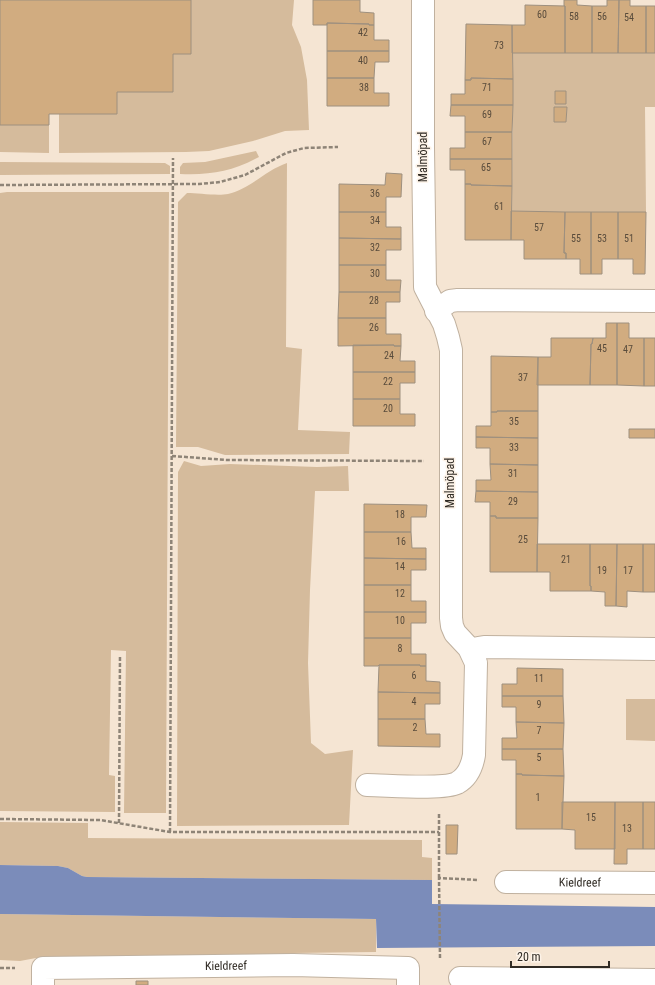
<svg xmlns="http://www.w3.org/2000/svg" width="655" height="985" font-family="'Roboto Condensed',sans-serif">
<rect width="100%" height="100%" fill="#f5e5d3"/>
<path fill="#d5bb9c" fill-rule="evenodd" d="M 191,0 L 294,0 L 292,25 L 301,47 L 307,80 L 309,130 L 285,131 L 253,141 L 209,151 L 186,152 L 59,153 L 59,114 L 117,114 L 117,92 L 173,92 L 173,54 L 191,54 Z
M 513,53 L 655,53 L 655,107 L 645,107 L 646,212 L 512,212 ZM 555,91 L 566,91 L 566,104 L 555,104 ZM 554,107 L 567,107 L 566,122 L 554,122 Z
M 0,125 L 49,125 L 49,153 L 0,152 Z
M 256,151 L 259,157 C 231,172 212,175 180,174 L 180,167 L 183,163 L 205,162 Z
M 0,162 L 165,163 L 170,166 L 170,174 L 0,175 Z
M 287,163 L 286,347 L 302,349 L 298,430 L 350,432 L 349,454 L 225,455 L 198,447 L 176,447 L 178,202 L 187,193 C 198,193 217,196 228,194 C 250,189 266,170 287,163 Z
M 7,192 L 169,192 L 166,813 L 124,813 L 126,651 L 111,650 L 109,775 L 115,776 L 115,812 L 0,811 L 0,193 Z
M 184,461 L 201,466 L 230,464 L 317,467 L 348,466 L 349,491 L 315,491 L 310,590 L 308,663 L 311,743 L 325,754 L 353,750 L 349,825 L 177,826 L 178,472 Z
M 626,699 L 655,699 L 655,741 L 626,740 Z
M 0,822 L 88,823 L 88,838 L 422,840 L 422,857 L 432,858 L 432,880 L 87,877 L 82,876 L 68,868 L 58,866 L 0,865 Z
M 0,914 L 376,919 L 376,952 L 292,953 L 292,958 L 36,958 L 20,961 L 0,960 Z"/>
<path fill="#7b8cba" d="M 0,865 L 58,866 L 68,868 L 82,876 L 87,877 L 432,880 L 432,904 L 655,907 L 655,946 L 377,948 L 376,919 L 0,914 Z"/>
<path fill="#d1ac80" stroke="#9e907f" d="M 0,0 L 191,0 L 191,54 L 173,54 L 173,92 L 117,92 L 117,114 L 49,114 L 49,125 L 0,125 Z
M 313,0 L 360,0 L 360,12 L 374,13 L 374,25 L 369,25 L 369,24 L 327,23 L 327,25 L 313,25 Z
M 564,0 L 577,0 L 577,5 L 592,6 L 592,53 L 565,53 L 565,6 L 564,6 Z
M 607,0 L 619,0 L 618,53 L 592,53 L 592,6 L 607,6 Z
M 619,0 L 630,0 L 630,6 L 646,6 L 646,53 L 618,53 Z
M 525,5 L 565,6 L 565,53 L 512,53 L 512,25 L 525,25 Z
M 646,6 L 655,6 L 655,53 L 646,53 Z
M 327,23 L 369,24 L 369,25 L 374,25 L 374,40 L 389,40 L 389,51 L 327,51 Z
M 466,24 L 512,25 L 513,79 L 471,78 L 471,80 L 465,80 Z
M 327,51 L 389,51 L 389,62 L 375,62 L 374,78 L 327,78 Z
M 327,78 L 374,78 L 374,93 L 389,93 L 389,106 L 327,106 Z
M 471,78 L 513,79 L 513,105 L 451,105 L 451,94 L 465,94 L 465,80 L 471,80 Z
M 555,91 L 566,91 L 566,104 L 555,104 Z
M 451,105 L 513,105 L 512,132 L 465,132 L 465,116 L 450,116 Z
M 554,107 L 567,107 L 566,122 L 554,122 Z
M 465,132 L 512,132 L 512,159 L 450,159 L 450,148 L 465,148 Z
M 450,159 L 512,159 L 512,186 L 471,185 L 471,184 L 465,184 L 465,170 L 450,170 Z
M 386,173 L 402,174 L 401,197 L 386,197 L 386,212 L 339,212 L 339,184 L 385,185 Z
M 465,184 L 471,184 L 471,185 L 512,186 L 511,240 L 465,240 Z
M 511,211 L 565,212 L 564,253 L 566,253 L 566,259 L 524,259 L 524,240 L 511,240 Z
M 339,212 L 386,212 L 386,227 L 401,227 L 401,239 L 339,238 Z
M 565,212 L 591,212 L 591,274 L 580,274 L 580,259 L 566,259 L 566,253 L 564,253 Z
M 591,212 L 618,212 L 618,259 L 602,259 L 602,274 L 591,274 Z
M 618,212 L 646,212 L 645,274 L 633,274 L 633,259 L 618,259 Z
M 339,238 L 401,239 L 401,250 L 386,250 L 386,265 L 339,265 Z
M 339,265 L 386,265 L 386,280 L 401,280 L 400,292 L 339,292 Z
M 339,292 L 400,292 L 400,302 L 386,302 L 386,318 L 338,318 Z
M 338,318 L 386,318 L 386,334 L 401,334 L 401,346 L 394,346 L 394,345 L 338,346 Z
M 606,323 L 617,323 L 617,385 L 590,385 L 591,344 L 592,344 L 593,338 L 606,338 Z
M 617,323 L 629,323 L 629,338 L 644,338 L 644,386 L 617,385 Z
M 551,338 L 593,338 L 592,344 L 591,344 L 590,385 L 537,385 L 538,357 L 551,357 Z
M 644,338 L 655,338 L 655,386 L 644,386 Z
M 353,345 L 394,345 L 394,346 L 401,346 L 400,361 L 415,361 L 415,372 L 353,372 Z
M 491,356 L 538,357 L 538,411 L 497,411 L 497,412 L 491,412 Z
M 353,372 L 415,372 L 415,383 L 400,383 L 400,399 L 353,399 Z
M 353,399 L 400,399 L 400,414 L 415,414 L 415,426 L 353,426 Z
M 497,411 L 538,411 L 538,438 L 476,437 L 476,426 L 491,426 L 491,412 L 497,412 Z
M 629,429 L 655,429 L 655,438 L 629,438 Z
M 476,437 L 538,438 L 538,465 L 490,464 L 490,448 L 476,448 Z
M 490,464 L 538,465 L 538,492 L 476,491 L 476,480 L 491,480 Z
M 476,491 L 538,492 L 538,518 L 496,518 L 496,516 L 490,516 L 490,502 L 475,502 Z
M 364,504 L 427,505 L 426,517 L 411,517 L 411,532 L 364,532 Z
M 490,516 L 496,516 L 496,518 L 538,518 L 537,572 L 490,572 Z
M 364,532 L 411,532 L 412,548 L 426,548 L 426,559 L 364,558 Z
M 537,544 L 590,544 L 590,586 L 591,586 L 591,591 L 550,591 L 550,572 L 537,572 Z
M 590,544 L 617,544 L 616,606 L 605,606 L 605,592 L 591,591 L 591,586 L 590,586 Z
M 617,544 L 643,544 L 643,592 L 627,591 L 627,607 L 616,606 Z
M 643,544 L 655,544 L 655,592 L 643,592 Z
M 364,558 L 426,559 L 426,570 L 411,570 L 411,585 L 364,585 Z
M 364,585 L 411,585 L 411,601 L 426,601 L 426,612 L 364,612 Z
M 364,612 L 426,612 L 426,623 L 411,623 L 411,638 L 364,638 Z
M 364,638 L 411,638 L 411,654 L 426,654 L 426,666 L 420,666 L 420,665 L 379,665 L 378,666 L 364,666 Z
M 379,665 L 420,665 L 420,666 L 426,666 L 426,681 L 440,682 L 440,693 L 378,692 Z
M 517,668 L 563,669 L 563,696 L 502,696 L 502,684 L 517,684 Z
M 378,692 L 440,693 L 440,704 L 425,704 L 425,719 L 378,719 Z
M 502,696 L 563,696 L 564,723 L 516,722 L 516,707 L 502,707 Z
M 378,719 L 425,719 L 426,734 L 440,734 L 440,747 L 378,746 Z
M 516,722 L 564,723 L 563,749 L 502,749 L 502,738 L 517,738 Z
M 502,749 L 563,749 L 564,776 L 522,775 L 522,774 L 516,774 L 516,760 L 502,760 Z
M 516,774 L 522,774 L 522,775 L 564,776 L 562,829 L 516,829 Z
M 562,802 L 615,802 L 615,849 L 575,849 L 575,830 L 562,829 Z
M 615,802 L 643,802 L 643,849 L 627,849 L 627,864 L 614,864 Z
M 643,802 L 655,802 L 655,849 L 643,849 Z
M 446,825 L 458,825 L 457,854 L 446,854 Z
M 136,981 L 148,981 L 148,985 L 136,985 Z"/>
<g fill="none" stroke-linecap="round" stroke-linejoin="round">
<g stroke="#c0b19f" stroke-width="24">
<g id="street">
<path d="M 436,311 L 450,301 L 458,300 L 655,301"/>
<path d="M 472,652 L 478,648 L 484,647 L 655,649"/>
<path d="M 367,785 C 386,785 443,790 457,783 C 468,777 472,767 474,755 L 476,663 L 469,648 L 455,633 L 452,626 L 451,618 L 451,350 L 448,337 L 444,324 L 425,287 L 423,148 L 423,0"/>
<path id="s1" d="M 506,882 L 655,883"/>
<path d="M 460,978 L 655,980"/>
<path id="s2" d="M 43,985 L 43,968 L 293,965 L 408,968 L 408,985"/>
</g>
</g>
<path stroke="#8e8477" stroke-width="2.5" stroke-dasharray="4 2" stroke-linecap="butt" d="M 0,185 L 199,184 L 220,182 L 245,175 L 286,153 L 304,148 L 338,147
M 172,456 L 227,460 L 424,461
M 0,819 L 100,820 L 170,832 L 439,832
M 119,823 L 120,655
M 170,832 L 173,158
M 439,878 L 439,814
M 440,958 L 439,878 L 479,880
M 0,968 L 15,968"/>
<use href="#street" stroke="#fff" stroke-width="22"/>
</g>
<g text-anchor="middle" stroke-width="3" stroke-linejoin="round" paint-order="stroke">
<g font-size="10" fill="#584b3b">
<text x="542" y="18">60</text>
<text x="574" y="20">58</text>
<text x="602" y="20">56</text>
<text x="629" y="21">54</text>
<text x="363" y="36">42</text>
<text x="499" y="49">73</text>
<text x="363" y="64">40</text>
<text x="364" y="91">38</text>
<text x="487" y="91">71</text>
<text x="487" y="118">69</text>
<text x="487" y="145">67</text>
<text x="486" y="171">65</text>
<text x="375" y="197">36</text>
<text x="499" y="210">61</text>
<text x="375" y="224">34</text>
<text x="539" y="231">57</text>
<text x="576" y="242">55</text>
<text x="602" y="242">53</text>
<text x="629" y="242">51</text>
<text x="375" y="251">32</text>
<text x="375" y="277">30</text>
<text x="374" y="304">28</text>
<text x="374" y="331">26</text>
<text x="602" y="352">45</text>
<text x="628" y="353">47</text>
<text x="389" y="359">24</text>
<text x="523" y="381">37</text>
<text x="388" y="385">22</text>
<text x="388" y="412">20</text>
<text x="514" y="425">35</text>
<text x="514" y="451">33</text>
<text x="513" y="477">31</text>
<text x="513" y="505">29</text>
<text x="400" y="518">18</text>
<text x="523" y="543">25</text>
<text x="401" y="545">16</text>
<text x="566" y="563">21</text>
<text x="400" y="570">14</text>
<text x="602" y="574">19</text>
<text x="628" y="574">17</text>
<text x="400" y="597">12</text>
<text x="400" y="624">10</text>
<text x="400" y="652">8</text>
<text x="414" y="679">6</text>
<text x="539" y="682">11</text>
<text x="414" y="705">4</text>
<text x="539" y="708">9</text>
<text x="415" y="731">2</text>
<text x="539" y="734">7</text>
<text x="539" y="761">5</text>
<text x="538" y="801">1</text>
<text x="591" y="821">15</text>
<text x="627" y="832">13</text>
</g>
<g font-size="12" fill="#302b24" stroke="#fdf3e8">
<text transform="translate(423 157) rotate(-90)" y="4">Malmöpad</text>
<text transform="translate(450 483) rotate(-90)" y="4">Malmöpad</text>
<text dy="4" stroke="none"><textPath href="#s1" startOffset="74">Kieldreef</textPath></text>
<text dy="4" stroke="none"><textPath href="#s2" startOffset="200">Kieldreef</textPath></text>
</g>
</g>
<path d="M511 961v6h98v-6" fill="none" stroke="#302b24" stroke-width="2"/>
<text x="517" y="961" font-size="12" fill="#302b24" stroke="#fdf3e8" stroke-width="3" paint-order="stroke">20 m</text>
</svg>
